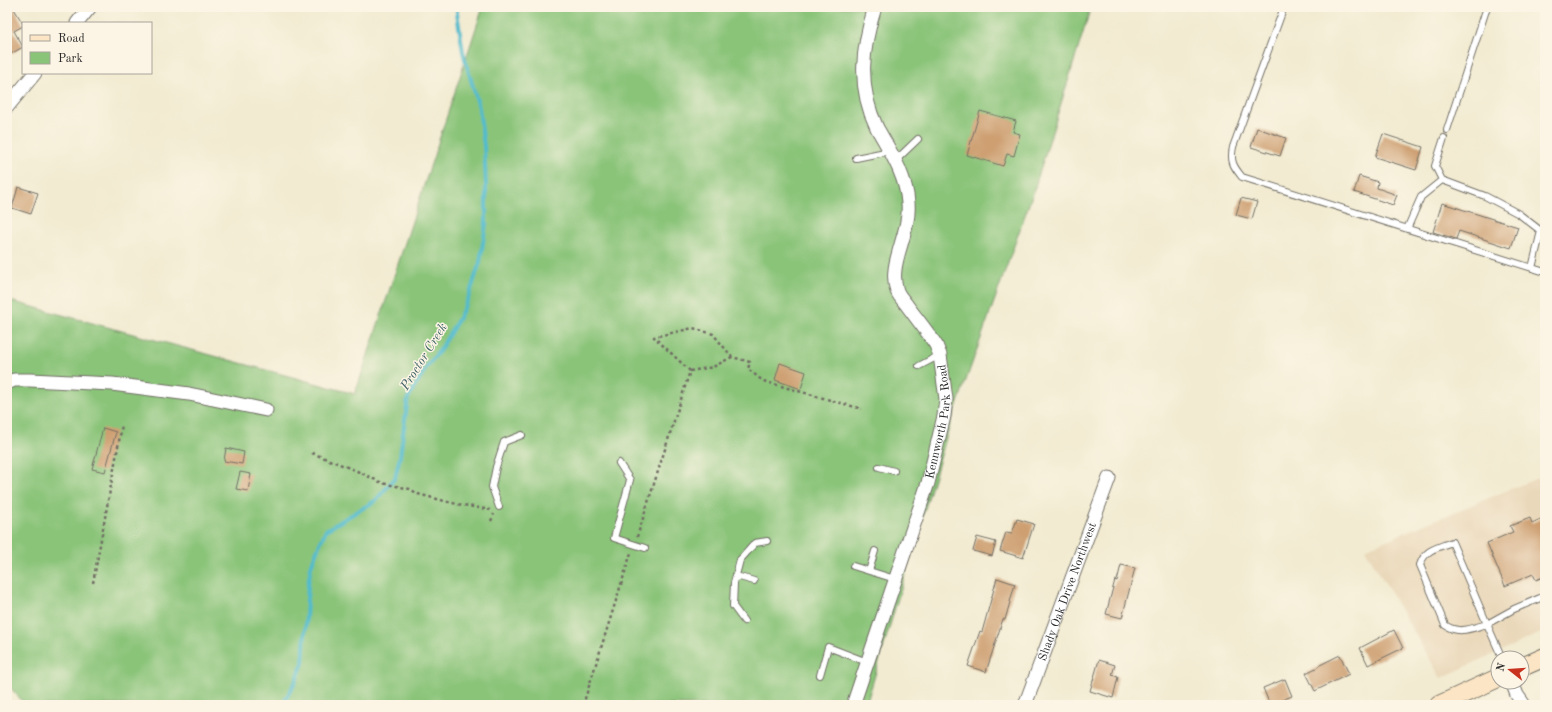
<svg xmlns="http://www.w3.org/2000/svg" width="1552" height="712" font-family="'Old Standard TT',serif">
<rect width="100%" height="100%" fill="#fcf5e5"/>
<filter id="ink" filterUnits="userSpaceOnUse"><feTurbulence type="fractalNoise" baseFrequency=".025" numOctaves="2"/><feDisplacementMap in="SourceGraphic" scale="8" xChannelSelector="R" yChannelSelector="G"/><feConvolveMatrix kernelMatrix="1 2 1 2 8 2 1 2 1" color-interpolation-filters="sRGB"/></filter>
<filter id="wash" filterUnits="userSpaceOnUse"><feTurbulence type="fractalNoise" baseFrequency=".012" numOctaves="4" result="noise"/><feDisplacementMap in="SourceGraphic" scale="16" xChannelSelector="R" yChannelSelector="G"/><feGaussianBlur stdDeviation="0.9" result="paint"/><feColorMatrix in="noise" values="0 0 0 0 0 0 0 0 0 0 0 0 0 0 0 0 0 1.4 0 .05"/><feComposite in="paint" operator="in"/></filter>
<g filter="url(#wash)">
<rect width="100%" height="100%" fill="#f2ebd1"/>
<path fill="#ead8ba" d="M 1545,475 L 1545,631 L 1441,678 L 1365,549 Z"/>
<path fill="#8ac479" stroke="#5a7852" d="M 483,7 L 1091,7 L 1034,190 L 950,425 L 866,705 L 26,705 L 7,684 L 7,300 L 355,394 Z"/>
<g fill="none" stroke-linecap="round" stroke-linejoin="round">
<path stroke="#51bbcd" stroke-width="4" d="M 282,705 L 296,681 L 303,663 L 308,585 L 311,566 L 318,548 L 326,530 L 375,501 L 395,478 L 400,456 L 408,398 L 428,365 L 440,350 L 460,316 L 468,299 L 480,262 L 486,224 L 486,185 L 484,146 L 479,108 L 463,52 L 457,13 L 457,7"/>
</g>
<g id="blocks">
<path fill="#cd9f71" d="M 7,7 L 13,7 L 23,24 L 23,26 L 14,31 L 23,47 L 7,56 Z
M 980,111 L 1016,121 L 1013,132 L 1020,134 L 1014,156 L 1007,154 L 1003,166 L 967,155 Z
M 1257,128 L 1286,138 L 1280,156 L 1251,147 Z
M 1383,134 L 1423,147 L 1416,170 L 1375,157 Z
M 1359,176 L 1378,182 L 1377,188 L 1397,195 L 1393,205 L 1354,192 Z
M 18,187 L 38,193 L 31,214 L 12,208 Z
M 1241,198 L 1257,202 L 1252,219 L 1236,215 Z
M 1442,203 L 1518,227 L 1511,248 L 1459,231 L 1456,239 L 1433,232 Z
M 780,363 L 806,372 L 801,389 L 775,380 Z
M 103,428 L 116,432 L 105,472 L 92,469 Z
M 226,448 L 244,452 L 242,464 L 224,461 Z
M 240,472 L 251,474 L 248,491 L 236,489 Z
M 1545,517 L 1545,576 L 1536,580 L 1533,574 L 1505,586 L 1487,543 L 1513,532 L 1510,526 L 1530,518 L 1532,523 Z
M 1017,519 L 1034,524 L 1023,558 L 1000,551 L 1006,532 L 1012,533 Z
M 977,537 L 996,542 L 992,556 L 973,551 Z
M 1121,565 L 1135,568 L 1122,618 L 1106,614 L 1115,580 L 1117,581 Z
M 997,578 L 1015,584 L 1005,620 L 1003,619 L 986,672 L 968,666 L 980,631 L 982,632 Z
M 1394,630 L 1403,648 L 1368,665 L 1360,648 Z
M 1340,655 L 1349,674 L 1315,691 L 1306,673 L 1318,667 L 1318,666 Z
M 1099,660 L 1115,665 L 1112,675 L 1118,677 L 1113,698 L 1090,691 Z
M 1285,679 L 1292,696 L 1270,705 L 1263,688 Z"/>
</g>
</g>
<g filter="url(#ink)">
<use href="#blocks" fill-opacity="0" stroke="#716e65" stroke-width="1"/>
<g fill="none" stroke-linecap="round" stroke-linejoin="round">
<g stroke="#716e65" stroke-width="8">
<path id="service" d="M 1284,7 L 1233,147 C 1230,161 1233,166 1242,177 L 1545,272
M 1447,130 L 1487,7
M 856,158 L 890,151
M 895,161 L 918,139
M 1442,180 L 1435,166 L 1444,138
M 1407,229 L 1421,197 L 1442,180 L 1485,196 L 1519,214 L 1541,231 L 1532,268
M 919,366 L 940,355
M 619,463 L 630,480 L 614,538 L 645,548
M 879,467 L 894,471
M 499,507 L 492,487 L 496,467 L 504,442 L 522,435
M 1452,542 L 1487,624 C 1472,628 1459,635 1445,625 L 1420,565 C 1425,549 1437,548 1452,542 Z
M 853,566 L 895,579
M 869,571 L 875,551
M 736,576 L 754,581
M 744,621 L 733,606 L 734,583 L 740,560 L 755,543 L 767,541
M 1502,658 L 1487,624 L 1514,609 L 1545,596
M 820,675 L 828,647 L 867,662"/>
</g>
<g stroke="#716e65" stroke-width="15">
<g id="minor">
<path d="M 77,23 L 90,7"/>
<path d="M 7,107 L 35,73"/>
<path d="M 7,383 L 14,380 L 30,380 L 112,384 L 189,394 L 266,410"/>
<path d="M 1512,682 L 1517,695 L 1524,705"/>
<path id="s1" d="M 853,705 L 928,483 L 944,416 L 946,399 L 940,355 L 936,345 C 927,331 916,318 906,304 C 903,300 899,296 897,291 C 887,264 911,233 908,203 C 906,175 890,151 877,128 C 857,87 862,48 875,7"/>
<path id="s2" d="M 1025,705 L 1109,478"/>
</g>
</g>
<g stroke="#716e65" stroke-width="20">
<path id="secondary" d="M 1522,667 L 1545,657
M 1439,705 L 1498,678"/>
</g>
<path stroke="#716e65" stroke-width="2.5" stroke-dasharray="3 3" stroke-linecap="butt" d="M 690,371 L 654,337 L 693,328 L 713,334 L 732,357 L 750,362 L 748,369 L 763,381 L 862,409
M 690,371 L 713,367 L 732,357
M 312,453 L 357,471 L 382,483 L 410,489 L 418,494 L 452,503 L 490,510
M 491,521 L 494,514
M 637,537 L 690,371
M 93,583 L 122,425
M 583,705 L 631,553"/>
<use href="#service" stroke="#fff" stroke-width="6"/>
<use href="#minor" stroke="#fff" stroke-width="13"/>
<use href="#secondary" stroke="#fce5c4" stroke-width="18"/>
</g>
</g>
<g text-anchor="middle" stroke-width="3" stroke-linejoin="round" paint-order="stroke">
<g font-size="12" fill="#2b2b2b" stroke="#fcf5e5">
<text dy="4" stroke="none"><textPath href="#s1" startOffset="297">Kennworth Park Road</textPath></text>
<text dy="4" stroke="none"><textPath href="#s2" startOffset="121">Shady Oak Drive Northwest</textPath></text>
</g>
<g font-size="13" font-style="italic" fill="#385d64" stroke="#fcf5e5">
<text transform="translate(423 356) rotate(-58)" y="5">Proctor Creek</text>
</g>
</g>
<rect width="1552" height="712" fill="none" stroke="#fcf5e5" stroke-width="24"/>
<rect x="22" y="22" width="130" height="52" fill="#fcf5e5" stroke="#a8a49b"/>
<rect x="30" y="35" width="20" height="6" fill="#fce5c4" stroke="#a8a49b"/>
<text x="58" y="42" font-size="12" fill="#2b2b2b">Road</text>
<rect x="30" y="52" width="20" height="12" fill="#8ac479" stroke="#a8a49b"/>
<text x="58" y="62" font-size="12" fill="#2b2b2b">Park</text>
<g transform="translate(1510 670) rotate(287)"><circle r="19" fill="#fcf5e5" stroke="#a8a49b"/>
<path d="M0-3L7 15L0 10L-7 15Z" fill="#c8321e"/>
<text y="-6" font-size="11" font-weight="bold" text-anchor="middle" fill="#2b2b2b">N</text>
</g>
</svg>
